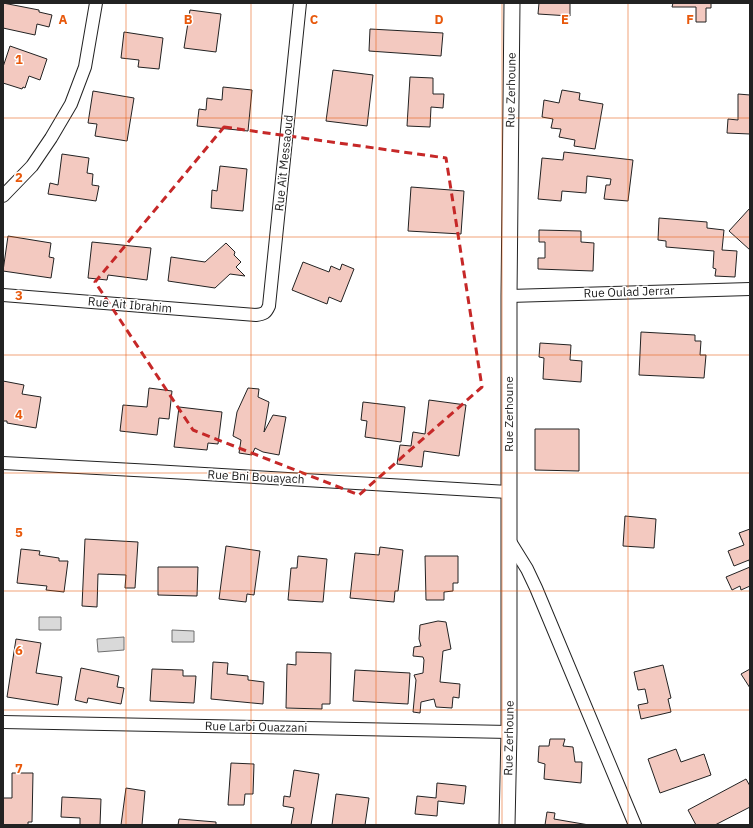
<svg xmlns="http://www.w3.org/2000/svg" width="753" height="828" font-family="'IBM Plex Sans',sans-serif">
<rect width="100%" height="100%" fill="#fff"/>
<path fill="#d9d9d9" stroke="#6f6f6f" d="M 39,617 L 61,617 L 61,630 L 39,630 Z
M 172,630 L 194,631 L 194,642 L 172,642 Z
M 124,637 L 124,650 L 98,652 L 97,639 Z"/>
<path fill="#f3c9c0" stroke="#222" d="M 3,3 L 39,10 L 39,12 L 52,15 L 49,27 L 37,24 L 35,35 L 3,28 Z
M 539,3 L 570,3 L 570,16 L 538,14 Z
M 673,3 L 711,3 L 711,8 L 706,8 L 706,22 L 696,22 L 696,7 L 672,7 Z
M 190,10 L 221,14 L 216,52 L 184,48 Z
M 370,29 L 443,33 L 441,56 L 369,51 Z
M 124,32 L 163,38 L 159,69 L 138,67 L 139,60 L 121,58 Z
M 10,46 L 47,59 L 40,80 L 29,76 L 25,88 L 23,87 L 22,89 L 3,83 L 3,67 Z
M 333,70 L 373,75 L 367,126 L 326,121 Z
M 410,77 L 433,78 L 433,94 L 444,94 L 443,108 L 431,107 L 430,127 L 407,126 Z
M 223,87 L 252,90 L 248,131 L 197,126 L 199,109 L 206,110 L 207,98 L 222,100 Z
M 562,90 L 580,93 L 579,100 L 603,104 L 595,149 L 574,146 L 575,140 L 559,137 L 561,129 L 551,128 L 553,119 L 542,117 L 544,100 L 559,103 Z
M 93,91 L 134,98 L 127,141 L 95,136 L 97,124 L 88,123 Z
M 738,94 L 750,95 L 750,134 L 727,133 L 728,119 L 738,120 Z
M 564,152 L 633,160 L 628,201 L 604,199 L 606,185 L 610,185 L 611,179 L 587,176 L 586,193 L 562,191 L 561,201 L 538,199 L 542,158 L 563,160 Z
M 62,154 L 89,158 L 87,173 L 93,174 L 92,185 L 99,186 L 96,201 L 48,194 L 50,183 L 58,185 Z
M 220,166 L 247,169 L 243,211 L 211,208 L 212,190 L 217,191 Z
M 411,187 L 464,191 L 461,234 L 408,231 Z
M 750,208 L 750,250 L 729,231 Z
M 659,218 L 707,222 L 707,228 L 724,230 L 722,250 L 737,251 L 735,277 L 715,276 L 716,269 L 713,268 L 714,251 L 666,247 L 666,241 L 658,240 Z
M 539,230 L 581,231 L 581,242 L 594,243 L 593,271 L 538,269 L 538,258 L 545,258 L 545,242 L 539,242 Z
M 8,236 L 51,243 L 49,257 L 54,258 L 51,278 L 3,271 Z
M 92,242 L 151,248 L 147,280 L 108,275 L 107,280 L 88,278 Z
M 226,243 L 235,252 L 234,255 L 241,262 L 236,267 L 245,276 L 230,274 L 215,288 L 168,281 L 171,257 L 205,262 Z
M 303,262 L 329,272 L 331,266 L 340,270 L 342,264 L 354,269 L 341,302 L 329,297 L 327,304 L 292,290 Z
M 641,332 L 695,335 L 695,341 L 701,341 L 700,355 L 706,355 L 704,378 L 639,375 Z
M 540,343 L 571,345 L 570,360 L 582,361 L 581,382 L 543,379 L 544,358 L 539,357 Z
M 3,381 L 24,385 L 22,394 L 41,397 L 36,428 L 7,423 L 7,421 L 3,421 Z
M 149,388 L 172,391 L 169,419 L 159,418 L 157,435 L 120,431 L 123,405 L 147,407 Z
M 248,388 L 259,389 L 258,397 L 269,402 L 264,432 L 273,415 L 286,417 L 279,455 L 263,452 L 255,448 L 252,455 L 239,453 L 241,440 L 233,436 L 237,412 Z
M 429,400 L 466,405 L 459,456 L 424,451 L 422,467 L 397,464 L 400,445 L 411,446 L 413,432 L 425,434 Z
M 363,402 L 405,407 L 401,442 L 365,437 L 367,421 L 361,420 Z
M 179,407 L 222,412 L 218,444 L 208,443 L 207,450 L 174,447 Z
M 535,429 L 579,429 L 579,471 L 535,470 Z
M 625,516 L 656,519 L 654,548 L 623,546 Z
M 750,529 L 750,564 L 749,560 L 734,566 L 728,551 L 744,545 L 739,533 Z
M 85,539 L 138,542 L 135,588 L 125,588 L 126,575 L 98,574 L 97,607 L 82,606 Z
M 226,546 L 260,551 L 254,595 L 247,594 L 246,602 L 219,599 Z
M 380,547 L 403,550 L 398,591 L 395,591 L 394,602 L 350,598 L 355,553 L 379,555 Z
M 21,549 L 40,551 L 39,555 L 59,558 L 59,561 L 68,561 L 64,592 L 46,590 L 47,586 L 17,583 Z
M 298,556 L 327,559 L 323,602 L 288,600 L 291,568 L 297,568 Z
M 425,556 L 458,556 L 458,583 L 453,583 L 453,591 L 444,592 L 444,600 L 426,600 Z
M 158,567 L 198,567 L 197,596 L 158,595 Z
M 750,567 L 750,586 L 741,590 L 740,586 L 732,590 L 726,577 Z
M 438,621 L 446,622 L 451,649 L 443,651 L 440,682 L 460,684 L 459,698 L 453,697 L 452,708 L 436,707 L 434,699 L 421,702 L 420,713 L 413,712 L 416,680 L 414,675 L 423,673 L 424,660 L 423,657 L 413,656 L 414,647 L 421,646 L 419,639 L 420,625 Z
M 16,639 L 41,643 L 36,673 L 62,677 L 58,705 L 7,697 Z
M 296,652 L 331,653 L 330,704 L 322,704 L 322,709 L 286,708 L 287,664 L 296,665 Z
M 213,662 L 228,663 L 227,674 L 248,676 L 248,680 L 264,682 L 263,704 L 211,699 Z
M 663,665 L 671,698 L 668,699 L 671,712 L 641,719 L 638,705 L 648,703 L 645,689 L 638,690 L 634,672 Z
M 81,668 L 119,676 L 117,687 L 124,688 L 121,704 L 88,698 L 87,703 L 75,700 Z
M 152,669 L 183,670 L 183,676 L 196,676 L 194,703 L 150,701 Z
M 750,669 L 750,688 L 741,674 Z
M 355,670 L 410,673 L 408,704 L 353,701 Z
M 550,739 L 565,739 L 563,746 L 573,747 L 575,762 L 582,762 L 581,783 L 544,779 L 545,764 L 538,762 L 539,746 L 549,746 Z
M 676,749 L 681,762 L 704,754 L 711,775 L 660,793 L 648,759 Z
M 231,763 L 254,764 L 253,794 L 245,794 L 244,805 L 228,805 Z
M 294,770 L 319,774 L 311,825 L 291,825 L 294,808 L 283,806 L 284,796 L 290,797 Z
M 12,773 L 33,773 L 32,822 L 28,822 L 28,825 L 3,825 L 3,798 L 12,798 Z
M 746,779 L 750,786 L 750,807 L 715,825 L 696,825 L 688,810 Z
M 437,783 L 466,786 L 464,804 L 438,801 L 437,816 L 415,814 L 417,796 L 436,798 Z
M 126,788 L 145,791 L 142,825 L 121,825 Z
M 336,794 L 369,798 L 365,825 L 332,825 Z
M 62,797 L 101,799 L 100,825 L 80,825 L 80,818 L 61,817 Z
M 547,812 L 555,813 L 554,819 L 589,825 L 545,825 Z
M 179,819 L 216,822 L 216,825 L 178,825 Z"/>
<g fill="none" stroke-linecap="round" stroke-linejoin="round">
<g stroke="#222" stroke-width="14">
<path id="minor" d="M 3,196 L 32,166 L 51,138 L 71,104 L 85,67 L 96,3
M 3,295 L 256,315 C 264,314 266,313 269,306 L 300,3
M 509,296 L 750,289
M 3,463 L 153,471 L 508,492
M 509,540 L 527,569 L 536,588 L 635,825
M 3,722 L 509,732"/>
</g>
<g stroke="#222" stroke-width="17">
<path id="tertiary" d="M 507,825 L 509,732 L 509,296 L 512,3"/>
</g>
<use href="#minor" stroke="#fff" stroke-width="12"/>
<use href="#tertiary" stroke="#fff" stroke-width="15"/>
</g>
<path fill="none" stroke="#c62828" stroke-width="3" stroke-dasharray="8 5" stroke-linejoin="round" d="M 224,127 L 446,158 L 482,387 L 359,495 L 193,430 L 95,282 Z"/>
<path fill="none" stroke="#e8590c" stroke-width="1" stroke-opacity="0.55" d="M 126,3 L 126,825M 251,3 L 251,825M 376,3 L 376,825M 502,3 L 502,825M 628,3 L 628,825M 3,118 L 750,118M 3,237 L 750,237M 3,355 L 750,355M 3,473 L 750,473M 3,591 L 750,591M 3,710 L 750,710"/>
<g text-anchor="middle" stroke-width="3" stroke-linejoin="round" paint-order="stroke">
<g font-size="12" fill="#222" stroke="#fff">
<text transform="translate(511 90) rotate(-89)" y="4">Rue Zerhoune</text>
<text transform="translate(284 163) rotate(-84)" y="4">Rue Aït Messaoud</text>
<text transform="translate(629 292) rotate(-2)" y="4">Rue Oulad Jerrar</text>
<text transform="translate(130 305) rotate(5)" y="4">Rue Ait Ibrahim</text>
<text transform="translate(509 414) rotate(-90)" y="4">Rue Zerhoune</text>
<text transform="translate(256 477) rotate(3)" y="4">Rue Bni Bouayach</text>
<text transform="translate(256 727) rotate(1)" y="4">Rue Larbi Ouazzani</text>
<text transform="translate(509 738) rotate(-89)" y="4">Rue Zerhoune</text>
</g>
</g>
<g font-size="13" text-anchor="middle" font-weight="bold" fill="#e8590c" stroke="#fff" stroke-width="3" stroke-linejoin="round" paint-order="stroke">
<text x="63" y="24">A</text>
<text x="188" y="24">B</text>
<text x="314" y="24">C</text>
<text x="439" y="24">D</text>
<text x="565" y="24">E</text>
<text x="690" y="24">F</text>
<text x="19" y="64">1</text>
<text x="19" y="182">2</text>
<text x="19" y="300">3</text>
<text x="19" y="419">4</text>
<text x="19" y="537">5</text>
<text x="19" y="655">6</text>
<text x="19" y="773">7</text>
</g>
<rect width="753" height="828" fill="none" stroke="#222222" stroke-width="8"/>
</svg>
